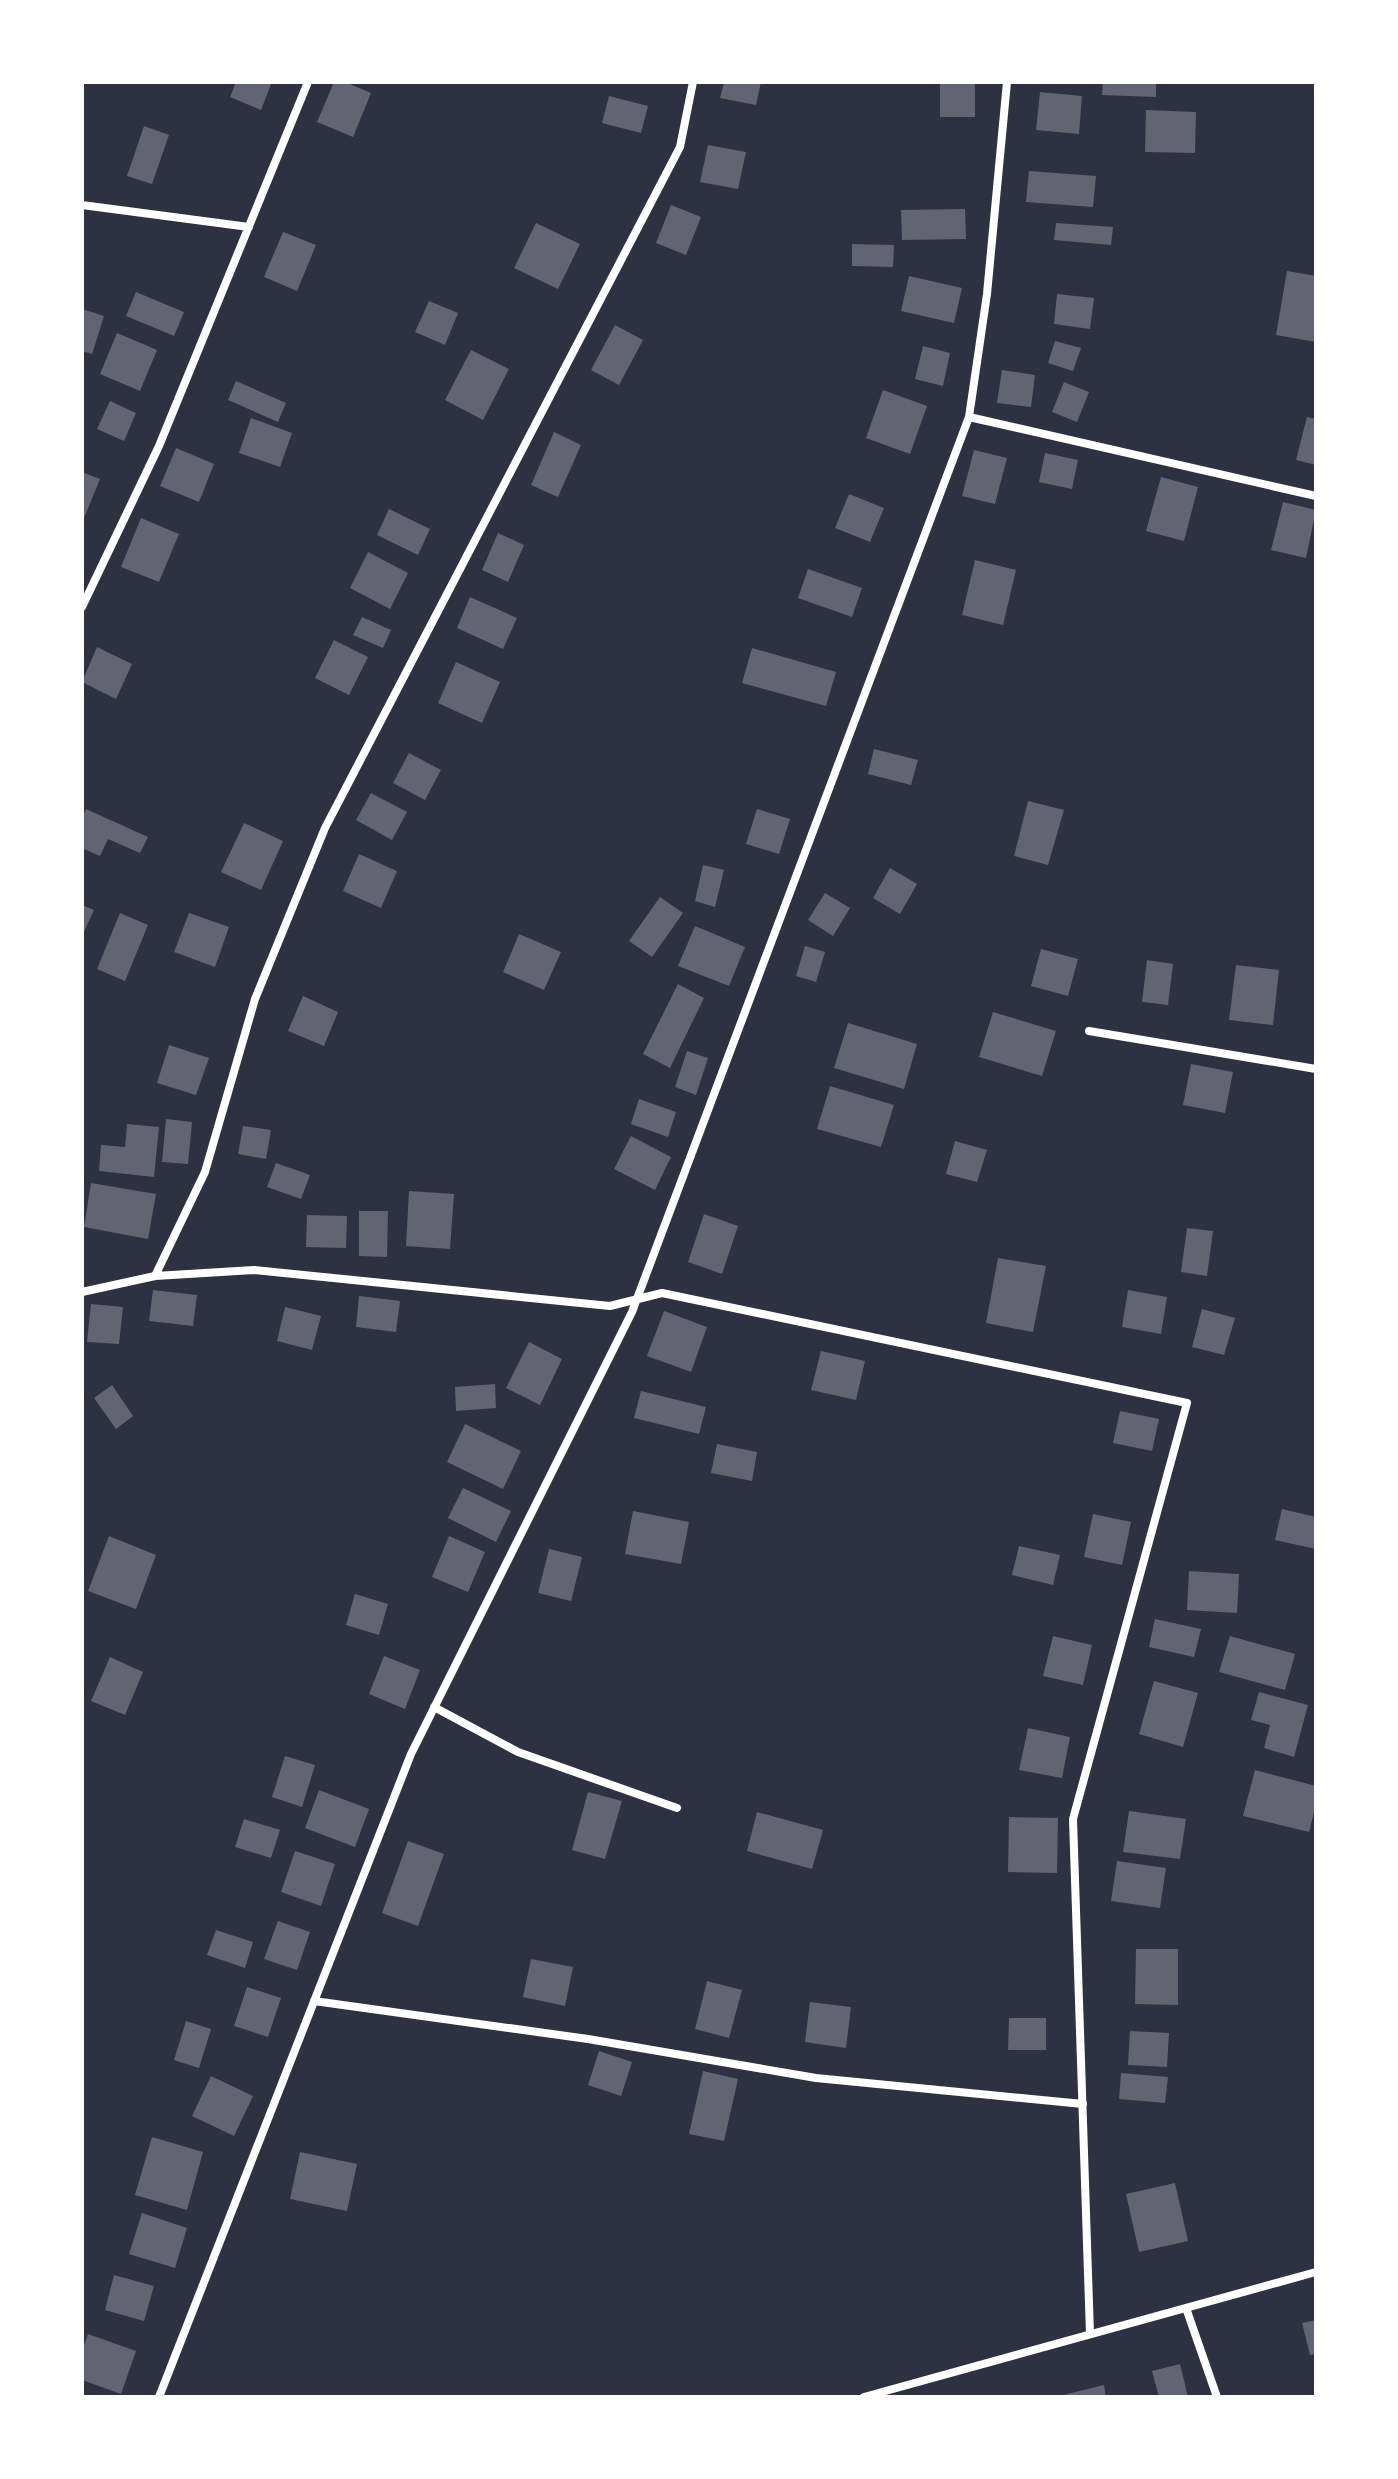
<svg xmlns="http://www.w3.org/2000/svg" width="1398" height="2479" font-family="Roboto,sans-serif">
<rect width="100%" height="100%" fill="#2d3142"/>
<path fill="#626471" d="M 236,82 L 272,82 L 261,110 L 230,97 Z
M 334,82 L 345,82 L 371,93 L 353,137 L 317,122 Z
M 724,82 L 761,82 L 756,105 L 720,98 Z
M 1103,82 L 1156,82 L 1156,97 L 1102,95 Z
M 940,83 L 975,83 L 975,117 L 940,117 Z
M 1040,92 L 1082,96 L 1079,134 L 1036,130 Z
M 609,96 L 648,106 L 641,133 L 602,123 Z
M 1146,110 L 1196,112 L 1195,153 L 1145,152 Z
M 144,126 L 169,135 L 152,184 L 127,176 Z
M 708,145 L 746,152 L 738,189 L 700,182 Z
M 1029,171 L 1096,176 L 1093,207 L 1026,202 Z
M 671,205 L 701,217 L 686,255 L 656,243 Z
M 965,209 L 966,239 L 902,240 L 901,210 Z
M 536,223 L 580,244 L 558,289 L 514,268 Z
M 1056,223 L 1113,227 L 1111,245 L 1054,240 Z
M 283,232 L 316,245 L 297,291 L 264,277 Z
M 852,244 L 894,245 L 893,267 L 852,266 Z
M 1287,271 L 1316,276 L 1316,342 L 1276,335 Z
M 909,276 L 962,288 L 954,323 L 901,311 Z
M 136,292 L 184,312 L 174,336 L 126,316 Z
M 1057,294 L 1094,298 L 1090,329 L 1054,324 Z
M 429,301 L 458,313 L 445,345 L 415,332 Z
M 82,309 L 104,316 L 92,354 L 82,351 Z
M 615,325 L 643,340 L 619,385 L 591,370 Z
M 117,333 L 157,350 L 140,391 L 100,374 Z
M 1055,341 L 1081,348 L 1073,371 L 1048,363 Z
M 923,346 L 950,353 L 943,386 L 915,379 Z
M 471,350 L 509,369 L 483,420 L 445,400 Z
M 1002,370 L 1035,375 L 1031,407 L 997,403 Z
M 236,381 L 286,403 L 278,422 L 228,400 Z
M 1064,382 L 1089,392 L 1077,422 L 1052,412 Z
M 883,390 L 927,406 L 910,454 L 866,438 Z
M 110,401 L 136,413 L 124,441 L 97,429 Z
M 1307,417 L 1316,419 L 1316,465 L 1296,460 Z
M 251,418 L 292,433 L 280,467 L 239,453 Z
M 554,432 L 581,445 L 558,497 L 531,485 Z
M 176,448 L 214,464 L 199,502 L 160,486 Z
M 974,450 L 1007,458 L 995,504 L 962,496 Z
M 1045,453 L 1078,460 L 1072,489 L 1039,482 Z
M 82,472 L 100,479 L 82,523 Z
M 1161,477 L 1198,487 L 1184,541 L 1146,531 Z
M 849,494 L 884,508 L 870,542 L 835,528 Z
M 1283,502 L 1316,510 L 1306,558 L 1271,550 Z
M 389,509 L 430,529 L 418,555 L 377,535 Z
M 141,518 L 179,534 L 159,582 L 121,567 Z
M 498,533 L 524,545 L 508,582 L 482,570 Z
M 368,552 L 408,573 L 390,609 L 350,588 Z
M 975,560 L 1016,570 L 1003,625 L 962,615 Z
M 808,569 L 862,588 L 852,617 L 798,598 Z
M 470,597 L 517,618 L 503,649 L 457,628 Z
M 362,617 L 391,630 L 383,648 L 353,635 Z
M 334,640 L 368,657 L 349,695 L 315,678 Z
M 97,647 L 132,664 L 116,699 L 82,682 Z
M 752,648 L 836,672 L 826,706 L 742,683 Z
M 456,662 L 500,682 L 482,723 L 438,703 Z
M 874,749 L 918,760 L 911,785 L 868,774 Z
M 409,753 L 441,770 L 425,800 L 393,783 Z
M 371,793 L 407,812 L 392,840 L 356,820 Z
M 1028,801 L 1064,810 L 1048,865 L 1014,856 Z
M 86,809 L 148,837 L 140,853 L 108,839 L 100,856 L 82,848 L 82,818 Z
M 757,809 L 790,819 L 779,854 L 746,844 Z
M 244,823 L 283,841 L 261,890 L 221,872 Z
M 359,854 L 397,871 L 381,908 L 343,891 Z
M 703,865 L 724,870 L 715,907 L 695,901 Z
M 890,868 L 917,884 L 900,914 L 873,898 Z
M 825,893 L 850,908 L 833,936 L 808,920 Z
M 660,897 L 683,913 L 652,957 L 629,941 Z
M 82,905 L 94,910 L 82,936 Z
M 120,913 L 148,925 L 125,981 L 97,969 Z
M 189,913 L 229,927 L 215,967 L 174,952 Z
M 695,926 L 745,947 L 729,986 L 678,966 Z
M 519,934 L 561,952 L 544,990 L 503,972 Z
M 805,946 L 825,952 L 816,982 L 796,976 Z
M 1041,949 L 1078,959 L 1068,996 L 1031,986 Z
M 1147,960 L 1173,964 L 1168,1005 L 1142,1002 Z
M 1236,965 L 1279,970 L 1273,1025 L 1229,1020 Z
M 678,984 L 704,998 L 670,1068 L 643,1054 Z
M 303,996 L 338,1012 L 324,1046 L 288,1031 Z
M 993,1012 L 1056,1031 L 1042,1076 L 979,1057 Z
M 848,1023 L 917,1044 L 904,1089 L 834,1068 Z
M 169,1045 L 209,1058 L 196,1095 L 157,1083 Z
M 687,1051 L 708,1058 L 696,1095 L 675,1087 Z
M 1191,1064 L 1233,1072 L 1225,1113 L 1183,1105 Z
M 830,1086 L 894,1105 L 881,1147 L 817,1129 Z
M 639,1099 L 676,1112 L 668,1137 L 631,1124 Z
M 166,1119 L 192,1122 L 188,1164 L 162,1162 Z
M 127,1124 L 159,1127 L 154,1177 L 99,1171 L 101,1145 L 125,1147 Z
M 243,1126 L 271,1130 L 266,1159 L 238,1154 Z
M 631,1136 L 671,1157 L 655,1190 L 614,1169 Z
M 955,1141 L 987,1150 L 977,1182 L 946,1174 Z
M 276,1163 L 310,1175 L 301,1199 L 267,1187 Z
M 91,1183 L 156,1194 L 148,1239 L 84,1227 Z
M 409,1191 L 454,1194 L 450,1249 L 406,1246 Z
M 359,1211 L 388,1211 L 387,1257 L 359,1256 Z
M 704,1214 L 738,1226 L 722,1274 L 688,1262 Z
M 307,1215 L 347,1216 L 346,1248 L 306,1247 Z
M 1187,1228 L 1213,1231 L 1207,1276 L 1181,1272 Z
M 998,1258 L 1046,1266 L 1033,1332 L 986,1323 Z
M 153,1290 L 197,1295 L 193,1326 L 149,1321 Z
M 1128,1290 L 1167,1297 L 1161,1334 L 1122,1327 Z
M 359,1296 L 400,1301 L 396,1332 L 356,1327 Z
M 91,1304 L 123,1307 L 119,1344 L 87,1342 Z
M 285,1307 L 321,1316 L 312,1350 L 277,1341 Z
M 1202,1309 L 1235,1318 L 1224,1355 L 1192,1347 Z
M 664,1311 L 707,1327 L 691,1372 L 647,1356 Z
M 529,1342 L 562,1359 L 540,1405 L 506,1388 Z
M 821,1351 L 865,1361 L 856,1400 L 811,1390 Z
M 495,1384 L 496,1408 L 456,1411 L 455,1387 Z
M 112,1385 L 133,1416 L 116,1429 L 94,1398 Z
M 641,1391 L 706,1407 L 699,1434 L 634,1418 Z
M 1120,1411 L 1159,1419 L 1152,1451 L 1113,1443 Z
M 465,1424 L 521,1451 L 503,1489 L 447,1462 Z
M 717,1444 L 757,1452 L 752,1481 L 711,1473 Z
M 463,1488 L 511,1511 L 496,1542 L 448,1518 Z
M 1282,1509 L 1316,1517 L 1316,1549 L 1275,1540 Z
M 633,1511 L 689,1522 L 681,1564 L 625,1554 Z
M 1093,1514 L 1131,1522 L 1122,1565 L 1084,1557 Z
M 109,1536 L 156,1555 L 136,1609 L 88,1591 Z
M 449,1536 L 485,1552 L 468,1592 L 432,1577 Z
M 1019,1546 L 1060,1555 L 1053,1585 L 1012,1575 Z
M 549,1549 L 582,1557 L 571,1601 L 538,1593 Z
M 1189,1571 L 1239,1574 L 1237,1613 L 1187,1610 Z
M 355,1594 L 388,1604 L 379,1635 L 346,1625 Z
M 1155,1619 L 1201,1629 L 1194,1657 L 1149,1647 Z
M 1053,1636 L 1092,1645 L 1083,1685 L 1043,1676 Z
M 1230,1636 L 1295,1654 L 1285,1690 L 1219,1672 Z
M 384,1656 L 420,1670 L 405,1709 L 369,1694 Z
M 110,1657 L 143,1672 L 125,1715 L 91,1701 Z
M 1154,1681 L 1198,1693 L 1183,1747 L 1139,1734 Z
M 1259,1692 L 1308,1705 L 1294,1757 L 1264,1748 L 1270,1725 L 1251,1720 Z
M 1028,1728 L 1070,1737 L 1062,1778 L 1019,1770 Z
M 285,1756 L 315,1765 L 302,1807 L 272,1797 Z
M 1255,1770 L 1316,1786 L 1316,1804 L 1309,1832 L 1243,1816 Z
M 319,1790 L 369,1809 L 355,1847 L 305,1828 Z
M 588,1792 L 622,1801 L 605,1859 L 572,1850 Z
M 1129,1811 L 1186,1819 L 1180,1859 L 1123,1852 Z
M 757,1812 L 823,1830 L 812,1869 L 747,1851 Z
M 1009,1817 L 1058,1818 L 1057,1873 L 1008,1872 Z
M 244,1819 L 280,1830 L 271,1858 L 235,1847 Z
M 408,1841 L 444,1854 L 418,1926 L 382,1913 Z
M 295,1851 L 335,1864 L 321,1906 L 281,1892 Z
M 1117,1861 L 1166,1868 L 1160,1908 L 1111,1901 Z
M 278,1921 L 310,1932 L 297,1970 L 264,1959 Z
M 216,1930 L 253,1942 L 245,1968 L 207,1955 Z
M 1136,1949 L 1178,1949 L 1178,2005 L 1135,2004 Z
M 531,1959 L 573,1967 L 565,2006 L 523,1997 Z
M 707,1981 L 742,1990 L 729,2038 L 695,2029 Z
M 247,1987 L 281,1998 L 268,2037 L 234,2026 Z
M 810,2002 L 851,2007 L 846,2048 L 805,2042 Z
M 1009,2018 L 1046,2018 L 1046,2050 L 1008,2050 Z
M 186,2021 L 211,2029 L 199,2068 L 174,2060 Z
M 1130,2031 L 1169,2033 L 1167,2067 L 1128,2065 Z
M 599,2051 L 632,2062 L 621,2096 L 588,2085 Z
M 703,2071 L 738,2079 L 724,2141 L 689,2134 Z
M 1121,2073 L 1168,2077 L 1165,2103 L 1119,2099 Z
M 211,2076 L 253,2096 L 234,2136 L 192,2116 Z
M 152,2137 L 203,2152 L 187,2210 L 135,2195 Z
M 300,2152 L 357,2164 L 347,2211 L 290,2199 Z
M 1175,2183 L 1188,2241 L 1139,2252 L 1126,2194 Z
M 142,2213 L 187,2228 L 175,2268 L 129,2254 Z
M 114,2275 L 154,2286 L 144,2321 L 105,2310 Z
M 1316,2320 L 1316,2354 L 1310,2355 L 1302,2323 Z
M 88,2334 L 136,2351 L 121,2394 L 82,2380 L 82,2351 Z
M 1180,2364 L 1188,2397 L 1159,2397 L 1152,2371 Z
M 1104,2385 L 1106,2397 L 1059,2397 L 1059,2396 Z"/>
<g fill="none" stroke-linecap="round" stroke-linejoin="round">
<path stroke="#fff" stroke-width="8" d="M 82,205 L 249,227
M 969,417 L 1316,496
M 82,607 L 159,446 L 308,82
M 1089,1031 L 1316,1069
M 155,1276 L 205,1172 L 255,999 L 325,828 L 680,147 L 693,82
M 82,1292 L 155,1276 L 254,1270 L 610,1306 L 662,1293 L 1187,1403 L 1073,1819 L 1090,2334
M 434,1707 L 518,1752 L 677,1808
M 314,2001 L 588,2039 L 816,2078 L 1083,2104
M 1186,2308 L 1217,2397
M 159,2397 L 411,1754 L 632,1312 L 969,417 L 987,294 L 1007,82
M 864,2397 L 1316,2272"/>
</g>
<rect width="1398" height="2479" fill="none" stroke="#ffffff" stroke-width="168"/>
</svg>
